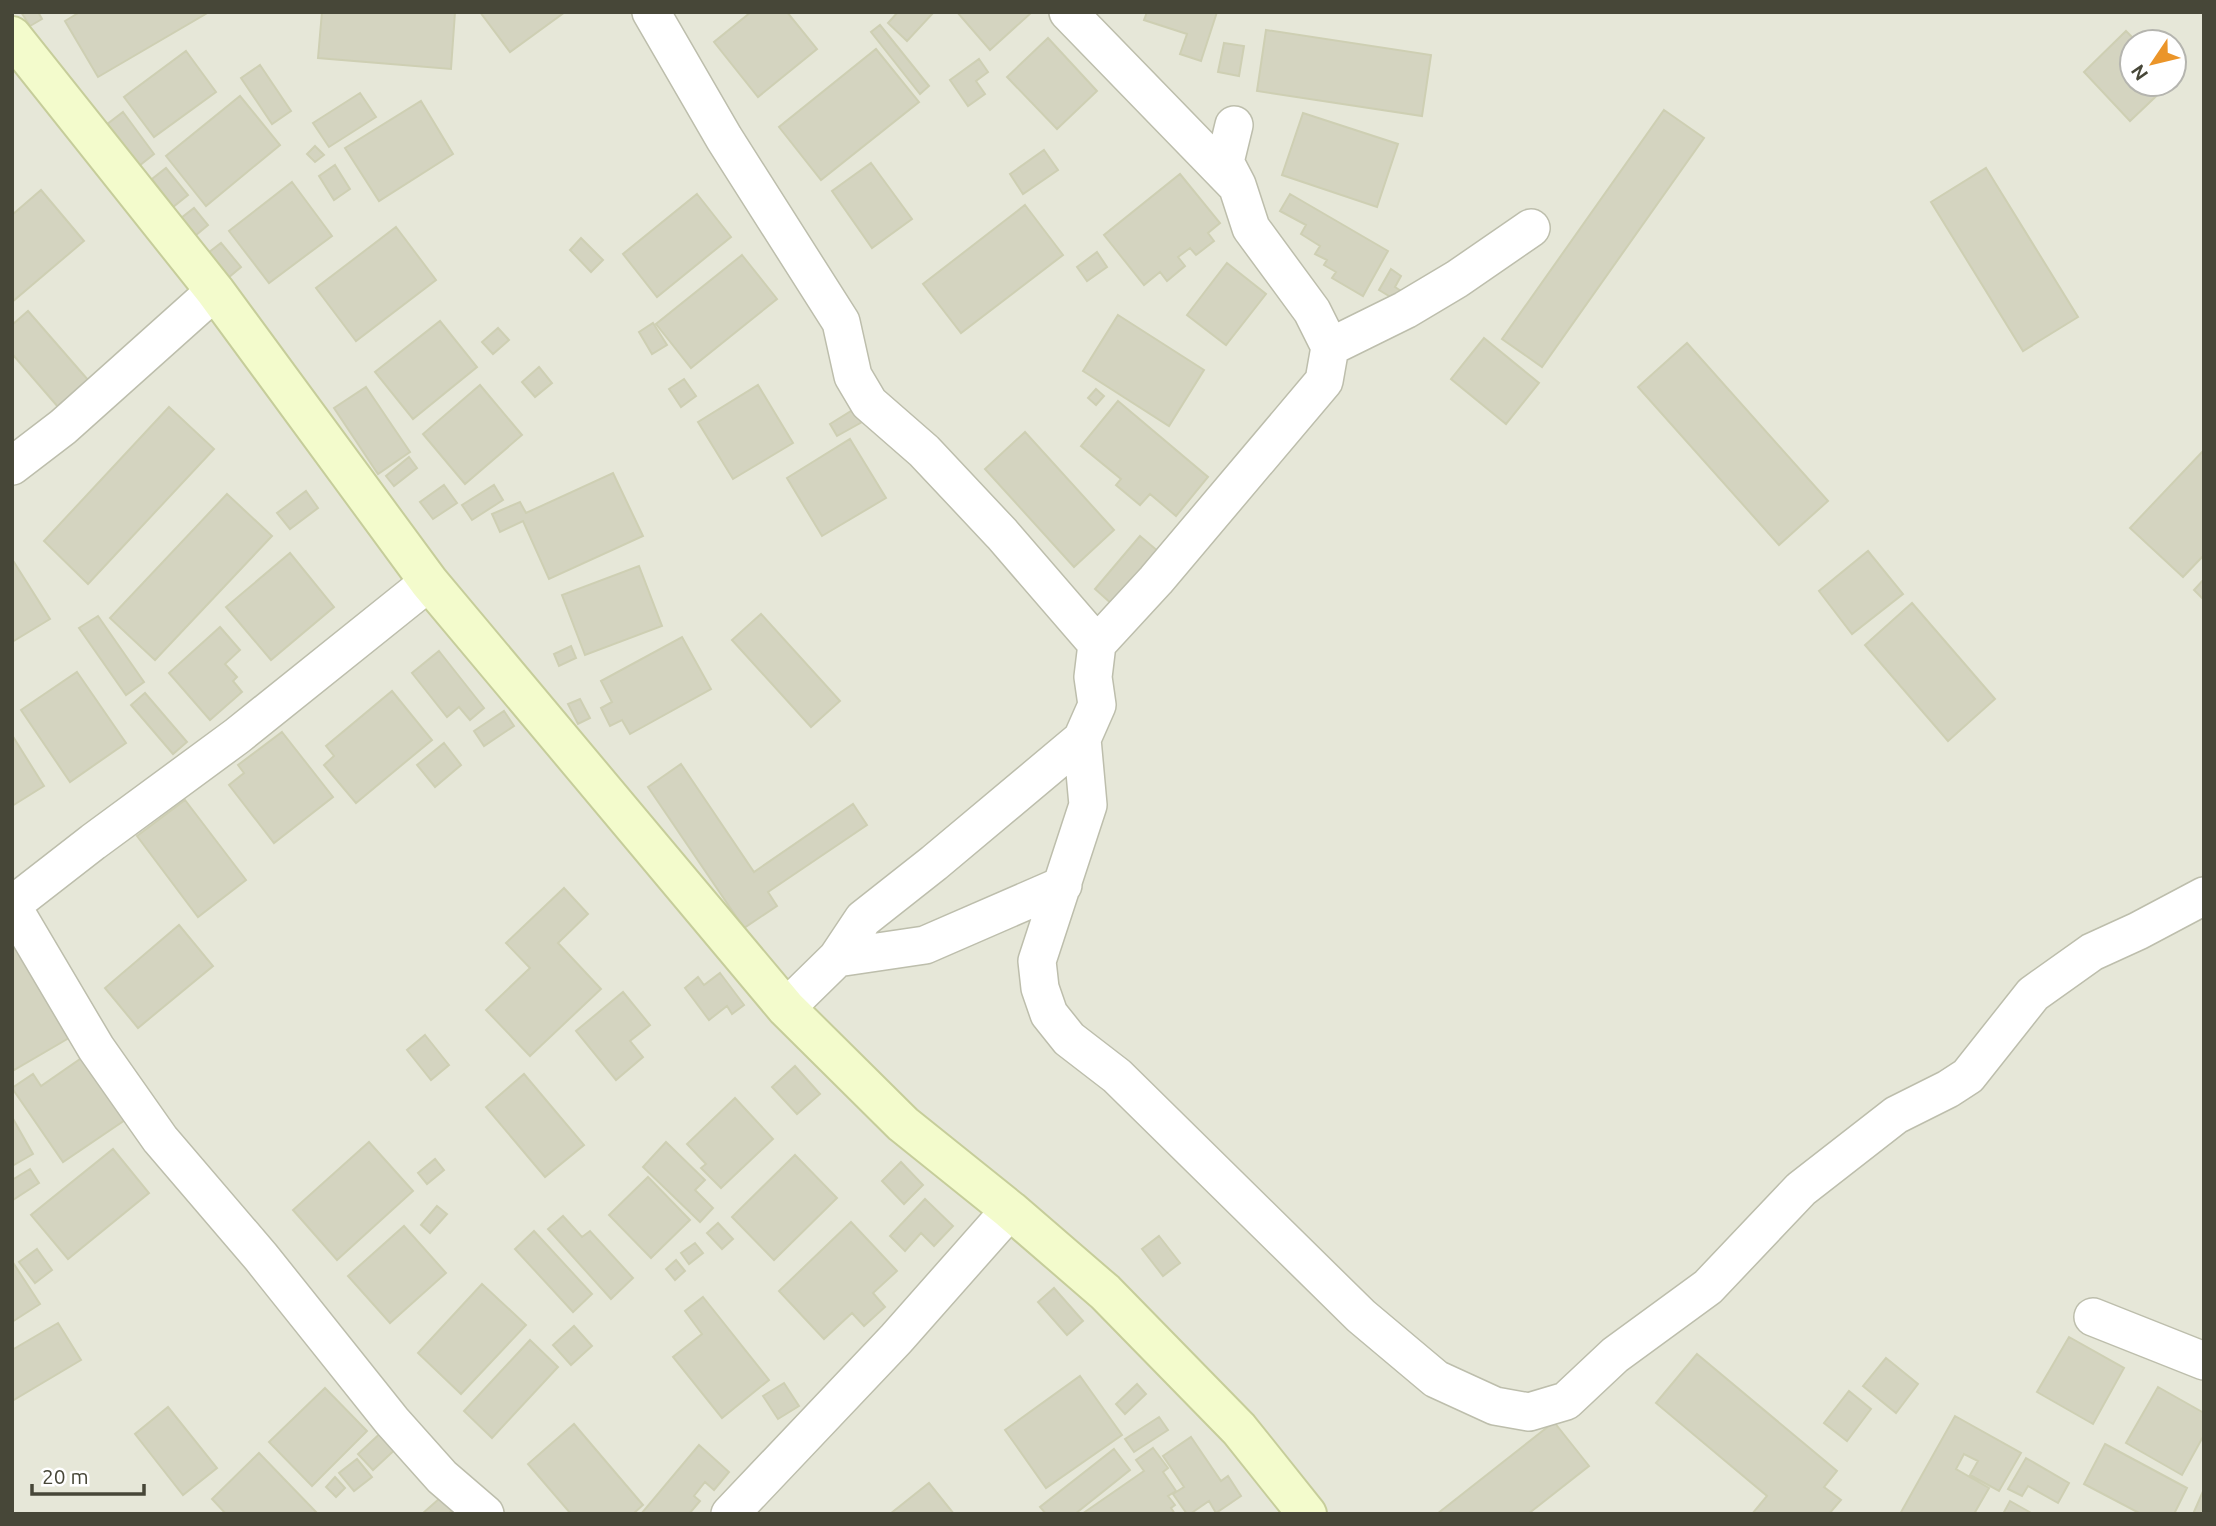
<svg xmlns="http://www.w3.org/2000/svg" width="2216" height="1526" font-family="Ubuntu,sans-serif">
<rect width="100%" height="100%" fill="#f2f4e9"/>
<path fill="#e6e7d8" fill-rule="evenodd" d="M 12,12 L 2204,12 L 2204,1514 L 12,1514 ZM 2132,42 L 2174,42 L 2174,84 L 2132,84 Z"/>
<path fill="#d4d4c0" stroke="#cecfb3" stroke-width="2" d="M 21,12 L 38,12 L 42,19 L 30,26 Z
M 80,12 L 209,12 L 98,77 L 65,21 Z
M 322,12 L 455,12 L 451,69 L 318,58 Z
M 480,12 L 565,12 L 510,52 Z
M 751,12 L 787,12 L 817,49 L 758,97 L 714,42 Z
M 898,12 L 934,12 L 907,41 L 888,23 Z
M 957,12 L 1032,12 L 990,50 Z
M 1147,12 L 1217,12 L 1201,61 L 1180,54 L 1187,34 L 1144,20 Z
M 880,25 L 929,86 L 920,94 L 871,32 Z
M 1266,30 L 1431,55 L 1422,116 L 1257,91 Z
M 2126,31 L 2137,42 L 2132,42 L 2132,84 L 2169,84 L 2130,121 L 2084,72 Z
M 1048,38 L 1097,91 L 1057,129 L 1007,77 Z
M 1224,43 L 1244,46 L 1239,76 L 1218,72 Z
M 876,49 L 919,102 L 821,180 L 779,127 Z
M 186,51 L 216,92 L 154,137 L 124,97 Z
M 979,59 L 988,72 L 976,81 L 985,94 L 968,106 L 950,80 Z
M 260,65 L 291,111 L 272,124 L 241,78 Z
M 360,93 L 376,117 L 329,147 L 313,123 Z
M 240,96 L 280,145 L 206,206 L 166,156 Z
M 421,101 L 453,154 L 379,201 L 345,148 Z
M 1664,110 L 1704,138 L 1542,367 L 1502,339 Z
M 123,112 L 154,154 L 125,177 L 93,135 Z
M 1303,113 L 1398,144 L 1377,207 L 1282,175 Z
M 315,146 L 324,155 L 315,162 L 307,154 Z
M 1044,150 L 1058,170 L 1023,194 L 1010,174 Z
M 871,163 L 912,219 L 872,248 L 832,191 Z
M 335,165 L 350,189 L 334,200 L 319,176 Z
M 166,168 L 188,195 L 173,207 L 152,179 Z
M 1986,168 L 2078,317 L 2023,351 L 1931,202 Z
M 1180,174 L 1220,223 L 1208,233 L 1214,241 L 1196,255 L 1190,248 L 1178,257 L 1185,266 L 1167,281 L 1160,272 L 1144,285 L 1104,235 Z
M 292,182 L 332,236 L 269,283 L 229,231 Z
M 41,190 L 84,241 L 12,302 L 12,215 Z
M 697,194 L 731,237 L 657,297 L 623,254 Z
M 1290,194 L 1388,251 L 1363,296 L 1332,278 L 1336,272 L 1324,265 L 1327,260 L 1315,254 L 1320,246 L 1301,234 L 1306,225 L 1280,211 Z
M 1025,205 L 1063,255 L 961,333 L 923,284 Z
M 194,208 L 208,225 L 190,240 L 176,222 Z
M 396,227 L 436,280 L 356,341 L 316,288 Z
M 581,238 L 603,260 L 591,272 L 570,250 Z
M 221,243 L 241,267 L 216,288 L 195,263 Z
M 1097,252 L 1107,267 L 1087,281 L 1077,267 Z
M 742,255 L 777,299 L 691,368 L 656,324 Z
M 1227,263 L 1266,294 L 1226,345 L 1187,315 Z
M 1391,269 L 1401,276 L 1395,287 L 1404,293 L 1399,302 L 1379,290 Z
M 28,311 L 95,388 L 65,415 L 14,356 L 12,358 L 12,325 Z
M 1118,315 L 1204,370 L 1169,426 L 1083,371 Z
M 440,321 L 477,367 L 413,419 L 375,372 Z
M 653,323 L 667,345 L 652,354 L 639,332 Z
M 498,328 L 509,340 L 493,354 L 482,342 Z
M 1484,338 L 1539,383 L 1506,424 L 1451,379 Z
M 1687,343 L 1828,501 L 1779,545 L 1638,387 Z
M 539,367 L 552,383 L 535,397 L 522,382 Z
M 684,379 L 696,396 L 681,407 L 669,389 Z
M 480,385 L 522,435 L 465,484 L 423,434 Z
M 758,385 L 793,443 L 733,479 L 698,422 Z
M 366,387 L 410,452 L 378,474 L 334,408 Z
M 1096,389 L 1104,396 L 1096,405 L 1088,398 Z
M 1118,401 L 1208,477 L 1176,516 L 1150,494 L 1140,505 L 1116,485 L 1121,479 L 1081,446 Z
M 169,407 L 214,449 L 88,584 L 44,541 Z
M 856,408 L 864,421 L 837,436 L 830,424 Z
M 1025,432 L 1114,530 L 1074,567 L 985,469 Z
M 850,439 L 886,498 L 822,536 L 787,478 Z
M 2203,451 L 2204,555 L 2183,577 L 2130,528 Z
M 409,457 L 417,468 L 394,486 L 386,476 Z
M 613,473 L 643,536 L 549,579 L 523,521 L 500,532 L 492,514 L 520,502 L 526,513 Z
M 444,485 L 457,503 L 433,519 L 420,502 Z
M 494,485 L 503,500 L 472,520 L 462,505 Z
M 306,491 L 318,508 L 290,529 L 277,513 Z
M 227,494 L 272,536 L 155,660 L 110,618 Z
M 1140,536 L 1159,552 L 1113,605 L 1095,589 Z
M 1868,551 L 1903,594 L 1852,634 L 1819,591 Z
M 290,553 L 334,607 L 271,660 L 226,607 Z
M 12,559 L 50,619 L 12,642 Z
M 639,566 L 662,626 L 585,655 L 562,595 Z
M 2204,579 L 2204,600 L 2194,590 Z
M 1912,603 L 1995,699 L 1948,741 L 1865,645 Z
M 761,614 L 840,701 L 811,727 L 732,640 Z
M 98,616 L 144,682 L 126,695 L 79,628 Z
M 220,627 L 240,650 L 225,664 L 237,677 L 233,681 L 242,692 L 210,720 L 169,673 Z
M 682,637 L 711,689 L 630,734 L 622,720 L 610,726 L 601,708 L 612,702 L 601,681 Z
M 571,646 L 576,658 L 559,666 L 554,654 Z
M 439,651 L 484,708 L 470,720 L 459,707 L 447,717 L 412,673 Z
M 77,672 L 126,743 L 70,782 L 21,710 Z
M 392,691 L 432,740 L 356,803 L 324,765 L 334,756 L 326,746 Z
M 145,693 L 187,742 L 173,754 L 131,705 Z
M 580,699 L 590,718 L 578,724 L 568,704 Z
M 504,711 L 514,726 L 484,746 L 474,731 Z
M 282,732 L 333,797 L 274,843 L 229,785 L 244,773 L 238,765 Z
M 12,735 L 44,786 L 12,806 Z
M 444,743 L 461,765 L 435,787 L 417,765 Z
M 681,764 L 754,872 L 853,804 L 867,825 L 768,892 L 777,906 L 744,928 L 648,787 Z
M 185,800 L 246,880 L 198,917 L 137,836 Z
M 564,888 L 588,914 L 558,943 L 601,989 L 530,1056 L 486,1010 L 530,968 L 506,943 Z
M 179,925 L 213,966 L 138,1028 L 105,988 Z
M 12,941 L 69,1038 L 14,1070 L 12,1066 Z
M 720,973 L 744,1005 L 732,1014 L 727,1006 L 709,1020 L 685,988 L 698,977 L 704,985 Z
M 623,992 L 650,1025 L 630,1041 L 643,1057 L 616,1080 L 576,1031 Z
M 425,1035 L 449,1065 L 431,1080 L 407,1050 Z
M 86,1055 L 128,1118 L 63,1162 L 12,1088 L 33,1074 L 41,1086 Z
M 795,1066 L 820,1094 L 797,1114 L 772,1087 Z
M 524,1074 L 584,1145 L 545,1177 L 486,1107 Z
M 735,1098 L 773,1139 L 721,1188 L 701,1168 L 706,1164 L 687,1144 Z
M 12,1117 L 33,1154 L 12,1166 Z
M 369,1142 L 413,1191 L 337,1260 L 293,1210 Z
M 666,1142 L 705,1180 L 695,1190 L 713,1208 L 700,1222 L 643,1167 Z
M 113,1149 L 149,1193 L 68,1259 L 31,1215 Z
M 795,1155 L 837,1198 L 774,1260 L 732,1217 Z
M 435,1159 L 444,1170 L 427,1184 L 418,1173 Z
M 901,1162 L 923,1185 L 904,1204 L 882,1181 Z
M 30,1169 L 39,1183 L 13,1200 L 12,1180 Z
M 648,1177 L 690,1220 L 651,1258 L 609,1215 Z
M 925,1199 L 953,1226 L 934,1246 L 921,1233 L 905,1251 L 890,1236 Z
M 437,1206 L 447,1214 L 430,1233 L 421,1225 Z
M 563,1216 L 582,1237 L 590,1231 L 633,1278 L 611,1299 L 548,1229 Z
M 851,1222 L 897,1271 L 873,1293 L 885,1307 L 864,1326 L 852,1313 L 824,1339 L 779,1291 Z
M 718,1223 L 733,1239 L 722,1249 L 707,1233 Z
M 404,1226 L 446,1273 L 390,1323 L 348,1276 Z
M 534,1231 L 592,1294 L 573,1312 L 515,1249 Z
M 1159,1236 L 1180,1263 L 1163,1276 L 1142,1249 Z
M 695,1243 L 703,1253 L 689,1264 L 681,1253 Z
M 37,1249 L 52,1270 L 35,1283 L 19,1262 Z
M 676,1260 L 685,1271 L 675,1280 L 666,1269 Z
M 12,1261 L 40,1304 L 12,1322 Z
M 482,1284 L 526,1325 L 461,1394 L 418,1353 Z
M 1054,1288 L 1083,1321 L 1067,1335 L 1038,1302 Z
M 703,1297 L 769,1380 L 722,1418 L 673,1357 L 702,1334 L 685,1311 Z
M 58,1323 L 81,1360 L 12,1401 L 12,1350 Z
M 574,1326 L 592,1346 L 571,1365 L 553,1345 Z
M 2069,1337 L 2124,1368 L 2093,1424 L 2037,1392 Z
M 530,1340 L 558,1367 L 492,1438 L 464,1411 Z
M 1697,1354 L 1837,1471 L 1824,1487 L 1841,1500 L 1829,1514 L 1752,1514 L 1767,1496 L 1656,1403 Z
M 1886,1358 L 1918,1384 L 1896,1413 L 1863,1386 Z
M 1080,1376 L 1122,1435 L 1046,1488 L 1005,1430 Z
M 784,1383 L 799,1406 L 778,1419 L 763,1396 Z
M 1137,1384 L 1146,1394 L 1125,1414 L 1116,1404 Z
M 2158,1387 L 2204,1413 L 2204,1435 L 2182,1475 L 2126,1443 Z
M 325,1388 L 367,1431 L 312,1486 L 269,1442 Z
M 1849,1391 L 1871,1409 L 1847,1441 L 1824,1423 Z
M 168,1407 L 217,1468 L 183,1495 L 135,1434 Z
M 1955,1416 L 2021,1453 L 1999,1491 L 1970,1475 L 1978,1461 L 1964,1454 L 1956,1469 L 1989,1488 L 1974,1514 L 1900,1514 Z
M 1159,1417 L 1168,1430 L 1134,1452 L 1125,1439 Z
M 1554,1422 L 1589,1466 L 1528,1514 L 1437,1514 Z
M 574,1424 L 643,1505 L 633,1514 L 571,1514 L 528,1464 Z
M 386,1428 L 401,1444 L 373,1470 L 358,1454 Z
M 1191,1437 L 1221,1481 L 1228,1476 L 1241,1496 L 1216,1513 L 1209,1501 L 1190,1514 L 1187,1514 L 1173,1494 L 1184,1487 L 1163,1456 Z
M 2105,1444 L 2187,1488 L 2174,1514 L 2141,1514 L 2084,1484 Z
M 699,1445 L 729,1472 L 714,1490 L 705,1482 L 694,1496 L 700,1501 L 689,1514 L 641,1514 Z
M 1153,1448 L 1168,1468 L 1163,1472 L 1176,1491 L 1168,1496 L 1175,1505 L 1171,1508 L 1175,1514 L 1082,1514 L 1144,1471 L 1136,1460 Z
M 1114,1449 L 1130,1470 L 1075,1514 L 1046,1514 L 1040,1507 Z
M 259,1453 L 318,1514 L 226,1514 L 212,1499 Z
M 2026,1458 L 2069,1483 L 2058,1503 L 2028,1486 L 2022,1496 L 2008,1489 Z
M 357,1459 L 372,1477 L 354,1491 L 339,1473 Z
M 335,1477 L 345,1488 L 336,1497 L 326,1487 Z
M 929,1483 L 954,1514 L 890,1514 Z
M 2204,1489 L 2204,1514 L 2193,1514 Z
M 448,1491 L 459,1504 L 448,1514 L 422,1514 Z
M 2010,1501 L 2033,1514 L 2003,1514 Z"/>
<g fill="none" stroke-linecap="round" stroke-linejoin="round">
<g stroke="#bdbeac" stroke-width="40">
<path id="street" d="M 651,12 L 724,138 L 841,322 L 853,376 L 869,403 L 924,451 L 1002,534 L 1097,644
M 1068,12 L 1236,185
M 1330,347 L 1405,310 L 1457,279 L 1531,228
M 12,466 L 63,427 L 215,291
M 1082,739 L 1088,805 L 1037,961 L 1040,988 L 1049,1014 L 1069,1039 L 1117,1076 L 1361,1316 L 1436,1379 L 1495,1406 L 1529,1412 L 1566,1401 L 1615,1355 L 1708,1287 L 1801,1189 L 1896,1115 L 1948,1089 L 1968,1076 L 2033,994 L 2092,952 L 2138,931 L 2204,896
M 12,905 L 93,842 L 237,736 L 429,582
M 12,906 L 96,1048 L 160,1139 L 261,1257 L 392,1421 L 442,1477 L 485,1514
M 837,958 L 925,945 L 1063,885
M 786,1008 L 837,958 L 863,919 L 934,863 L 1082,739 L 1097,705 L 1093,677 L 1097,644 L 1156,580 L 1324,381 L 1330,347 L 1312,311 L 1251,228 L 1237,185 L 1225,162 L 1234,125
M 2093,1317 L 2204,1361
M 730,1514 L 896,1339 L 1010,1210"/>
</g>
<g stroke="#c6cd9a" stroke-width="42">
<path id="secondary" d="M 12,36 L 215,291 L 429,582 L 786,1008 L 903,1124 L 1010,1210 L 1105,1292 L 1239,1429 L 1307,1514"/>
</g>
<use href="#street" stroke="#fff" stroke-width="37"/>
<use href="#secondary" stroke="#f3fbcc" stroke-width="38"/>
</g>
<rect width="2216" height="1526" fill="none" stroke="#474738" stroke-width="28"/>
<g transform="translate(2153 63) rotate(235)"><circle r="33" fill="#ffffff" stroke="#b5b5af" stroke-width="2"/>
<path d="M0-5L12 26L0 18L-12 26Z" fill="#eb9529"/>
<text y="-10" font-size="19" font-weight="bold" text-anchor="middle" fill="#474738">N</text>
</g>
<path d="M32 1484v10h112v-10" fill="none" stroke="#474738" stroke-width="3.5"/>
<text x="42" y="1484" font-size="21" fill="#474738" stroke="#ffffff" stroke-width="5" paint-order="stroke">20 m</text>
</svg>
